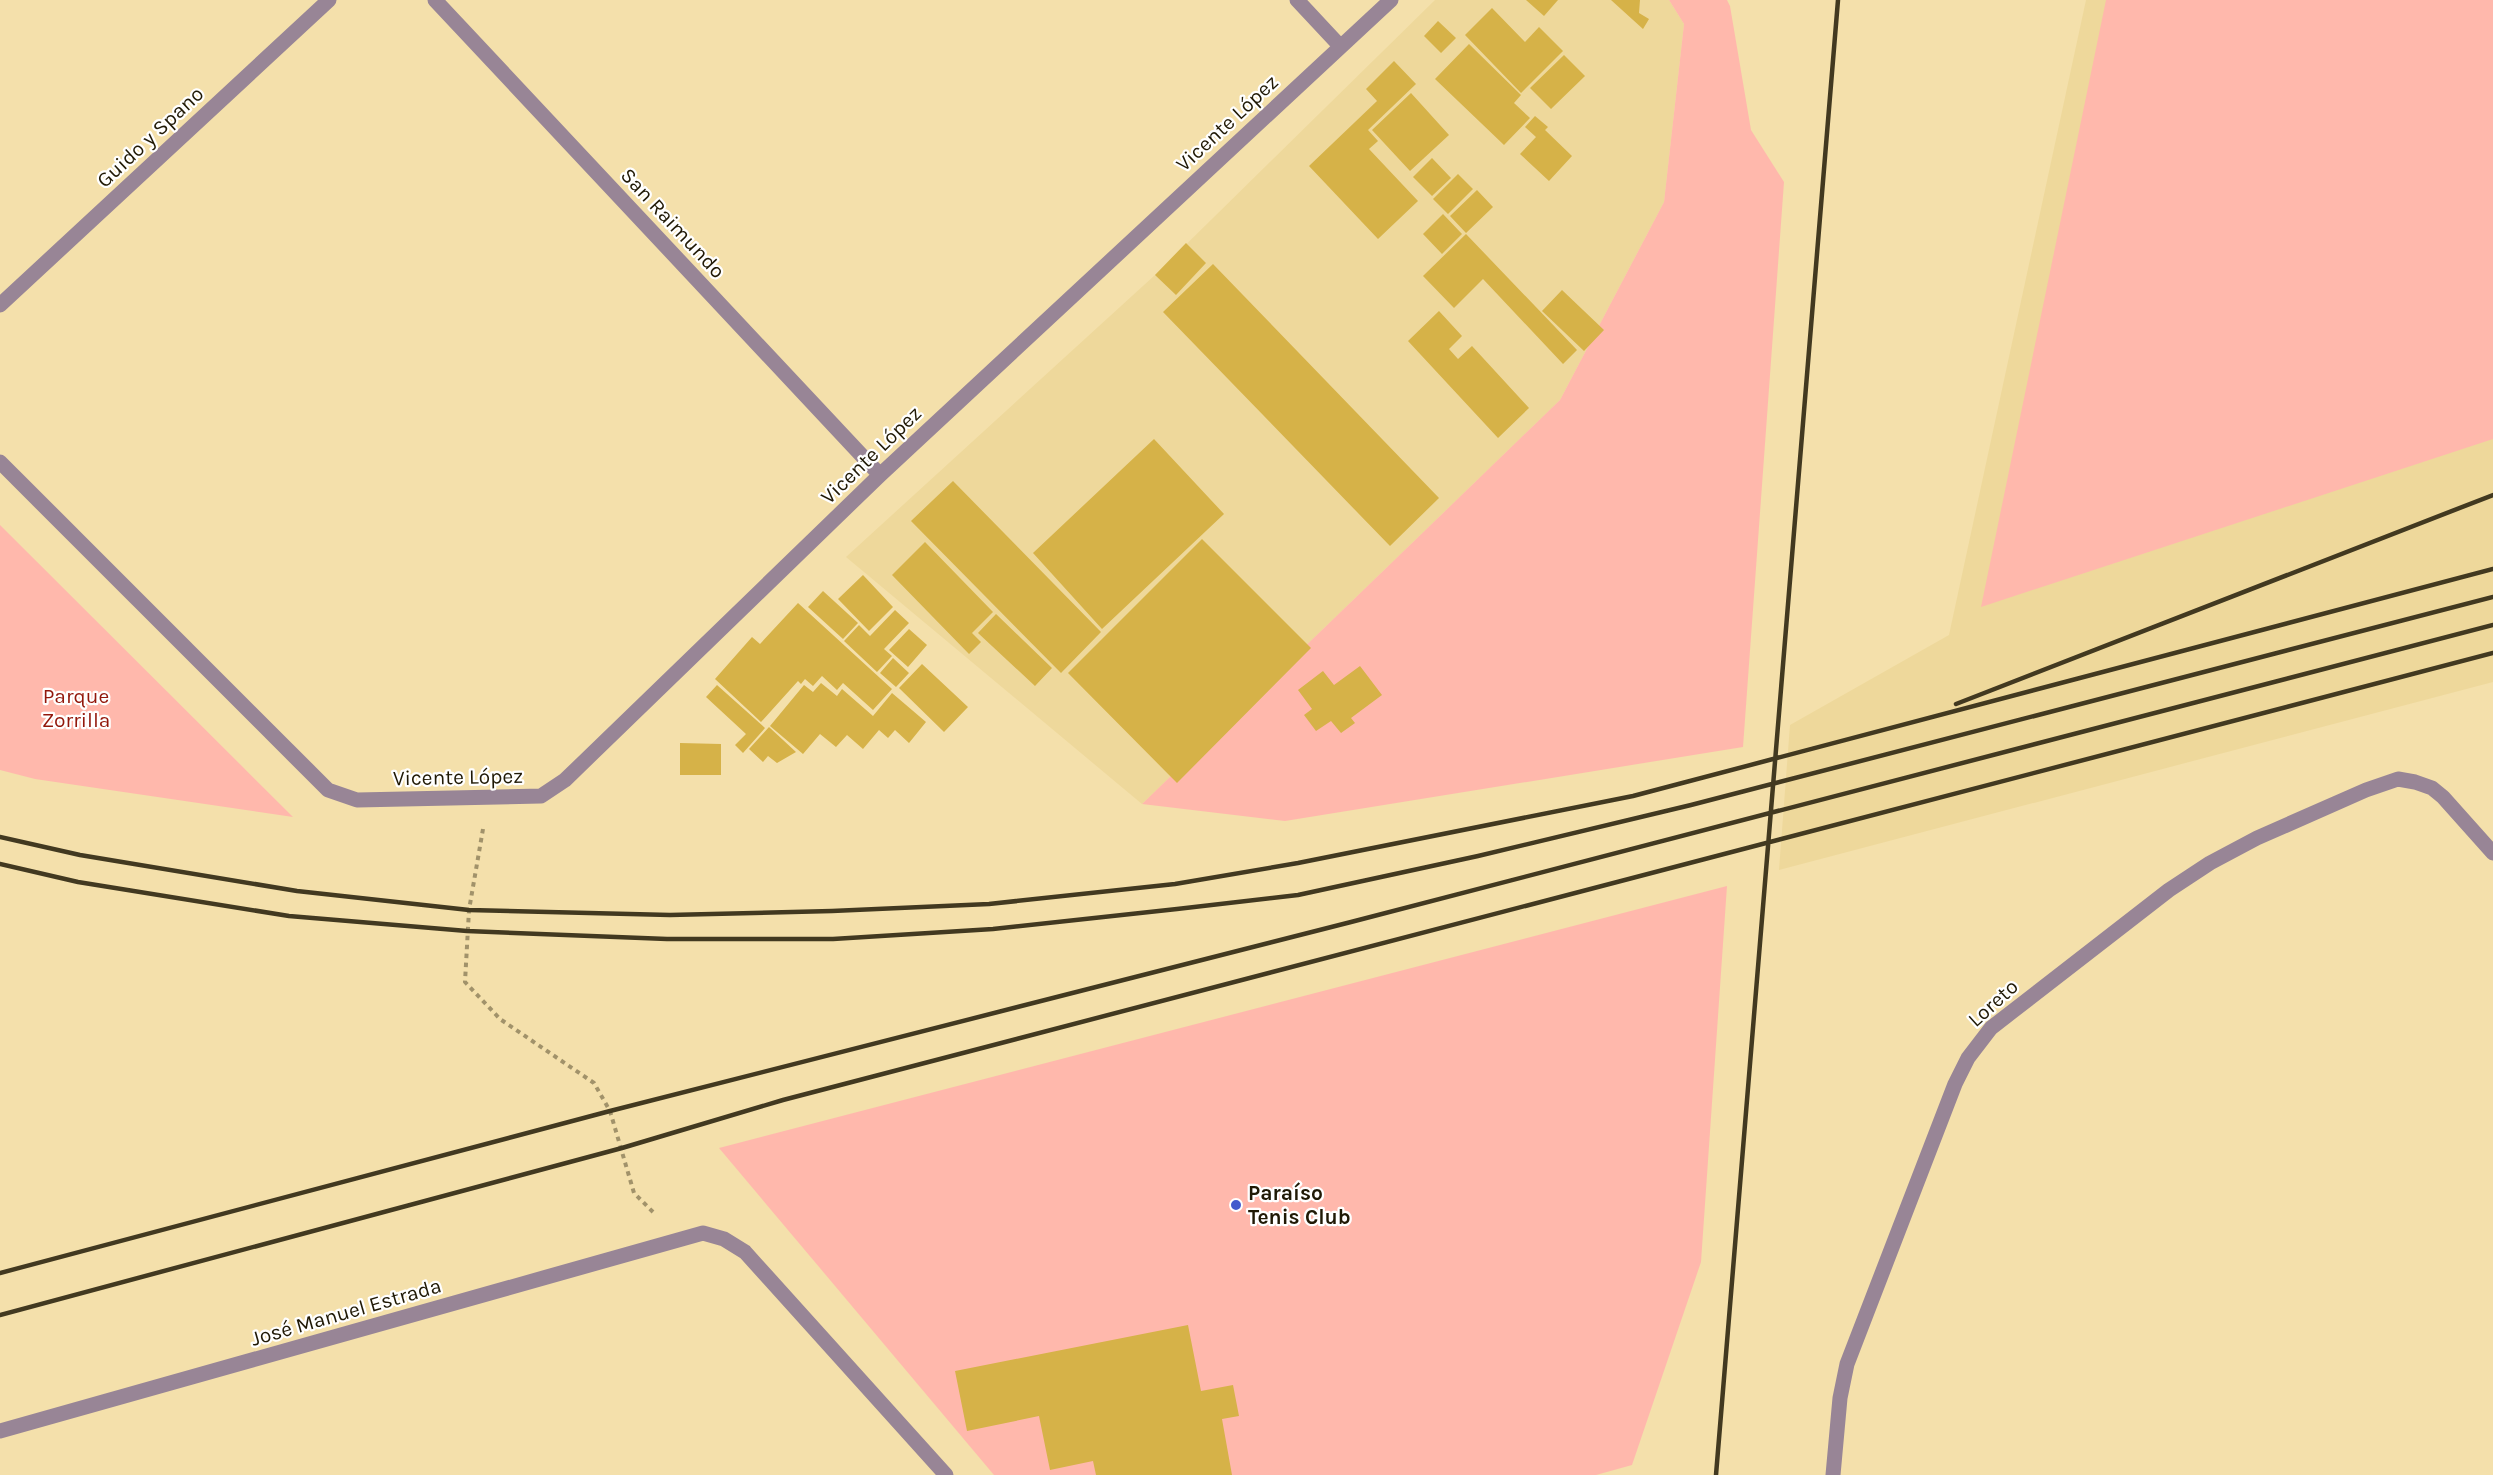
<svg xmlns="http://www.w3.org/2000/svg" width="2493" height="1475" font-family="Karla,sans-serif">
<rect width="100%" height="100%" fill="#f4e0ab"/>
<path fill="#eed89b" d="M 1435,0 L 1669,0 L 1684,24 L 1664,202 L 1560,400 L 1142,804 L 846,557 L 1155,275 Z
M 2086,0 L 2493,0 L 2493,682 L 1779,870 L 1790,725 L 1949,635 Z"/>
<path fill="#ffb8ac" d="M 1669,0 L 1727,0 L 1730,6 L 1751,130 L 1784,182 L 1743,747 L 1285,821 L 1142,804 L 1560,400 L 1664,202 L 1684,24 Z
M 2106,0 L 2493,0 L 2493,439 L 1981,607 Z
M 0,525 L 293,817 L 35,779 L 0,770 Z
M 1727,886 L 1701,1262 L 1632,1465 L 1596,1475 L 994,1475 L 719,1148 Z"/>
<path fill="#d6b248" d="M 1526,0 L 1558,0 L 1544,16 Z
M 1611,0 L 1640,0 L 1639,13 L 1649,19 L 1643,29 Z
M 1492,8 L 1525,42 L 1539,27 L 1563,51 L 1521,93 L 1465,35 Z
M 1438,21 L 1456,38 L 1441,53 L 1424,36 Z
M 1469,44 L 1521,95 L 1514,103 L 1530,118 L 1504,145 L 1435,79 Z
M 1564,55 L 1585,76 L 1551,109 L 1530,88 Z
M 1394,61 L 1416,84 L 1368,130 L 1378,141 L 1369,149 L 1418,201 L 1378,239 L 1309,166 L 1377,101 L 1366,89 Z
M 1411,93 L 1449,135 L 1410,171 L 1372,130 Z
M 1535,116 L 1548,127 L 1545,130 L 1572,156 L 1549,181 L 1520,154 L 1536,137 L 1525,127 Z
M 1432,158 L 1451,178 L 1432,196 L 1413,177 Z
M 1458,174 L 1473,189 L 1448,214 L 1433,199 Z
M 1477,190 L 1493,207 L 1466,233 L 1450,216 Z
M 1443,214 L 1462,234 L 1442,254 L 1423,234 Z
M 1466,234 L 1577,350 L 1563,364 L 1483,279 L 1454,308 L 1423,276 Z
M 1186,243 L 1206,263 L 1176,295 L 1155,275 Z
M 1213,264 L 1439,498 L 1390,546 L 1163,312 Z
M 1562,290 L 1604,330 L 1584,351 L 1542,311 Z
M 1439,311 L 1462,336 L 1449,349 L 1458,359 L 1472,346 L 1529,408 L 1498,438 L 1408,341 Z
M 1154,439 L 1224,514 L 1102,629 L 1033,553 Z
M 953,481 L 1101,632 L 1061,673 L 911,521 Z
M 1202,539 L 1311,648 L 1177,783 L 1068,673 Z
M 925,542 L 993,612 L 972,633 L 981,642 L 969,654 L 892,575 Z
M 863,575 L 893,607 L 869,631 L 838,599 Z
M 823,591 L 858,623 L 843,639 L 808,607 Z
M 798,603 L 892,689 L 873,710 L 843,683 L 837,690 L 822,676 L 813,686 L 805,679 L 801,684 L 798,681 L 761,722 L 715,679 L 752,637 L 760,644 Z
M 895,610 L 909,623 L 884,649 L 892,656 L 877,672 L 844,641 L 859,625 L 870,636 Z
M 996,614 L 1052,668 L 1035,686 L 978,633 Z
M 909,629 L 927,645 L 908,667 L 889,650 Z
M 893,658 L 909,673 L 896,687 L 880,673 Z
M 922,664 L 968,707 L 944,732 L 899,688 Z
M 1360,666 L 1382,695 L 1351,718 L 1355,723 L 1341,733 L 1331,721 L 1316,731 L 1304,715 L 1312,709 L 1298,690 L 1323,671 L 1334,685 Z
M 821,683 L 837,696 L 842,689 L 873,716 L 892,693 L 926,722 L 909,743 L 895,730 L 888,738 L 879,730 L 863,749 L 847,735 L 836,747 L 820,734 L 803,754 L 770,726 L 804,685 L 813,692 Z
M 717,685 L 765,728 L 743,753 L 735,745 L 746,734 L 706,697 Z
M 769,727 L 796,752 L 777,763 L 768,756 L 763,762 L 749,749 Z
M 680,743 L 721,744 L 721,775 L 680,775 Z
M 1188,1325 L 1201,1391 L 1233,1385 L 1239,1416 L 1222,1419 L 1232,1475 L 1096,1475 L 1093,1461 L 1050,1470 L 1039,1416 L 967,1431 L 955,1371 Z"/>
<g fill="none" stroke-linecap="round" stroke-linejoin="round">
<path stroke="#a1926a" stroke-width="4" stroke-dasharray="4.5 4.5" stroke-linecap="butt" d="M 483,829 L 469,910 L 465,982 L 500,1019 L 594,1083 L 610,1111 L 634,1193 L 655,1214"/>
<path stroke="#988596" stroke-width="15" d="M 435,0 L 880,475
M 1297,0 L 1340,46
M 0,305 L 329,0
M 0,462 L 328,790 L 357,800 L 541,796 L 565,780 L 880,475 L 1391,0
M 0,1431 L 703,1233 L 724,1239 L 745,1252 L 946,1475
M 1833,1475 L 1840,1398 L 1847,1364 L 1955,1084 L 1968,1058 L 1991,1028 L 2169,890 L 2210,863 L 2257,838 L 2366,790 L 2398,779 L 2415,782 L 2432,788 L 2443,797 L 2493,853"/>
<path stroke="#423920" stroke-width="4.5" d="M 1956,704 L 2493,495
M 0,837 L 80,855 L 297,891 L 469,910 L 670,915 L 832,911 L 989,904 L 1175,884 L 1298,863 L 1633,796 L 2493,569
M 0,864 L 78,882 L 289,916 L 467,931 L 667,939 L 833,939 L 993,929 L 1177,909 L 1298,895 L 1478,856 L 1691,805 L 2493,597
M 0,1273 L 610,1111 L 1351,922 L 2493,625
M 0,1315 L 622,1148 L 783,1100 L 2493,653
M 1716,1475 L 1838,0"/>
</g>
<circle fill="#425acd" stroke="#fff" stroke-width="2" cx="1236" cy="1205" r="6"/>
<g text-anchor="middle" stroke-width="4.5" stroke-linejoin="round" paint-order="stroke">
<g font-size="21" fill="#201905" stroke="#fff">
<text transform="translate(1227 123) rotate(-43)" y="7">Vicente López</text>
<text transform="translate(150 137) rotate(-43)" y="7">Guido y Spano</text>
<text transform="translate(673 223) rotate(47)" y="7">San Raimundo</text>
<text transform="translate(871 455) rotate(-44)" y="7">Vicente López</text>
<text transform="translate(458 777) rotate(-1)" y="7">Vicente López</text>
<text transform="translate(1993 1003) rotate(-42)" y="7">Loreto</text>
<text transform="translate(346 1312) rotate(-16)" y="7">José Manuel Estrada</text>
</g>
<g font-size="21" fill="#92170b" stroke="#fff">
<text x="76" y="703">Parque<tspan x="76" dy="24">Zorrilla</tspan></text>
</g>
<g font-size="21" font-weight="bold" fill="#201905" stroke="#fff" text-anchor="start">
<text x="1248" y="1200">Paraíso<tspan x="1248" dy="24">Tenis Club</tspan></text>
</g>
</g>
</svg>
